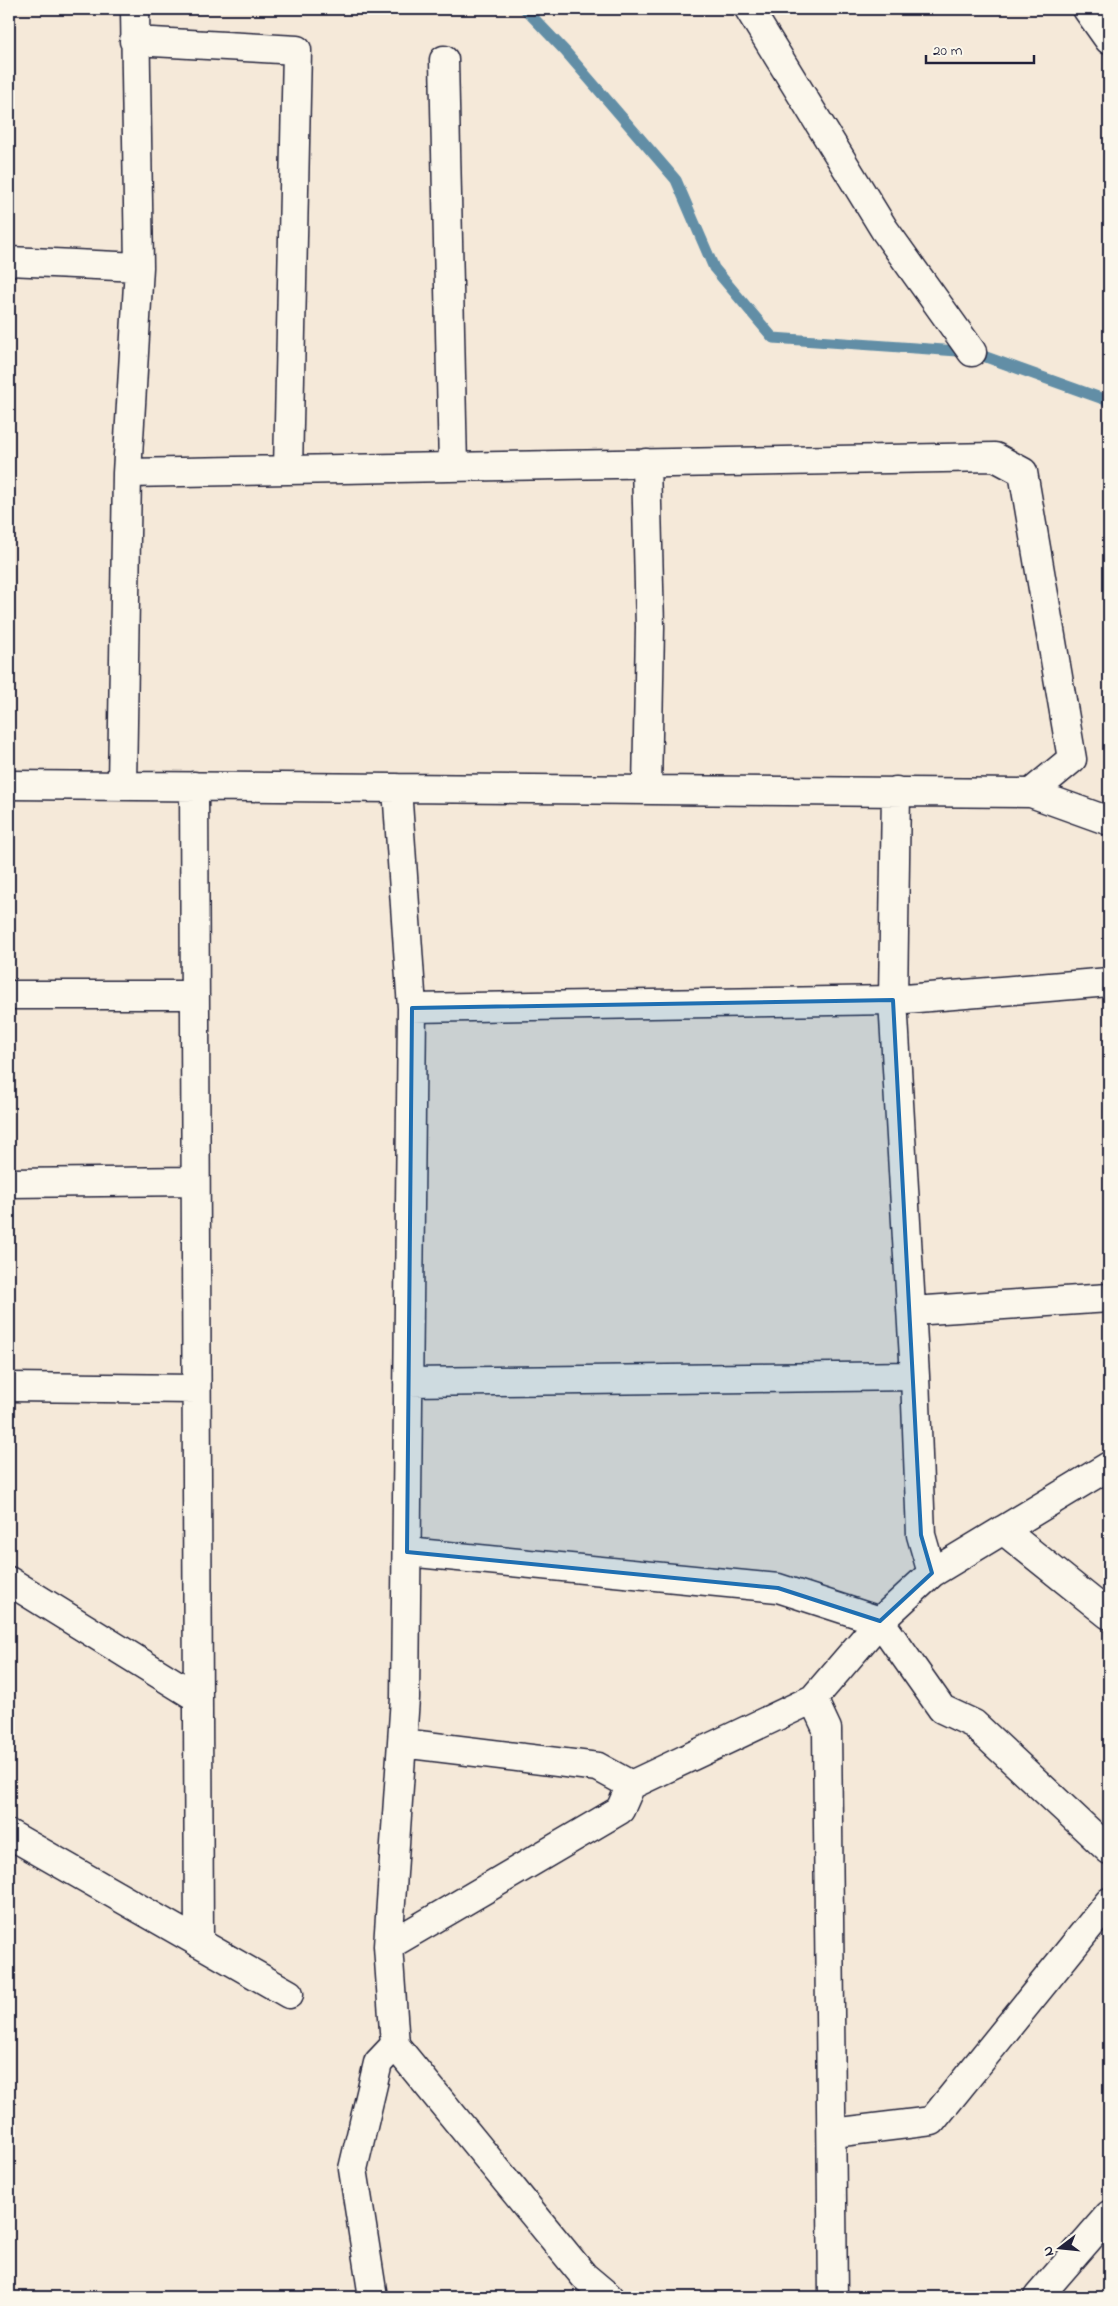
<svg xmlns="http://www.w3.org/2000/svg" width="1118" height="2306" font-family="'Indie Flower',sans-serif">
<rect width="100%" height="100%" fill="#f5e9d9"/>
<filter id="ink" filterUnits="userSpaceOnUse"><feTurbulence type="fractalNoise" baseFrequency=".02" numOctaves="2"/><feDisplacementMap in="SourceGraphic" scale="10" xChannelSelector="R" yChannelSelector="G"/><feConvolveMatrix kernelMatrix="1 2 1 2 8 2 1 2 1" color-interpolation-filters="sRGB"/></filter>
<g filter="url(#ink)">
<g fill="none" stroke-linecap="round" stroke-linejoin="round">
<path stroke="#628ea6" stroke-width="11" d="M 525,9 L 565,51 L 676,180 L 714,268 L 773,338 L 972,352 L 1109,401"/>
<g stroke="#22223b" stroke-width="31">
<path id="minor" d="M 749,9 L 884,229 L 972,352
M 1087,9 L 1109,40
M 134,41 L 297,50 L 288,470
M 444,60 L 453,467
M 9,261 L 139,267
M 646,463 L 650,627 L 647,789
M 127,473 L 995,457 L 1023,472 L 1072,759 L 1031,793 L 1109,821
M 9,785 L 1031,793
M 122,785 L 127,473 L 139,267 L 135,9
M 194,786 L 199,1943
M 896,791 L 893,1000 L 915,1376 L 921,1535 L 932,1573
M 9,995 L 195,995
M 412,1008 L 893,1000 L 1109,982
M 9,1183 L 195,1181
M 912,1311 L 1109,1298
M 408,1382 L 915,1376
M 9,1387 L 196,1389
M 1003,1530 L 1109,1615
M 407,1552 L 778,1588 L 880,1621 L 942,1709 L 974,1724 L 1109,1850
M 9,1581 L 198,1698
M 813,1699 L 827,1729 L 833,2297
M 402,1743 L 598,1767 L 631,1785
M 9,1834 L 289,1994
M 388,1946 L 405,1698 L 412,1008 L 397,788
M 833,2133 L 932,2121 L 1109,1902
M 373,2297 L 353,2169 L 378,2063 L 395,2045
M 609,2297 L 584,2276 L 395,2045 L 388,1946 L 620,1810 L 631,1785 L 813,1699 L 880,1621 L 932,1573 L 1109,1466
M 1038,2297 L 1109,2215"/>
</g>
<use href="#minor" stroke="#fbf7ec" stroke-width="28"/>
</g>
</g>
<path fill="#1f6fb2" fill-opacity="0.2" stroke="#1f6fb2" stroke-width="4" stroke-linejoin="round" d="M 893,1000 L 921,1535 L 932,1573 L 880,1621 L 778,1588 L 407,1552 L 412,1008 Z"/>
<rect width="1118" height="2306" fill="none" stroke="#fbf7ec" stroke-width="30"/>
<rect x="15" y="15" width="1088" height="2276" fill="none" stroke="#22223b" stroke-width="2" filter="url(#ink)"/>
<g transform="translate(1060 2248) rotate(254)" stroke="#fbf7ec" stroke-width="4" paint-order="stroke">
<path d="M0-4L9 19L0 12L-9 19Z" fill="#22223b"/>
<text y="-8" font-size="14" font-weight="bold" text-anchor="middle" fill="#22223b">N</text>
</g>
<path d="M926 55v8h108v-8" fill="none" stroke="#22223b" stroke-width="2.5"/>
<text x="933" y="55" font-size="15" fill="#22223b" stroke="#fbf7ec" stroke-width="4" paint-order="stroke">20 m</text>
</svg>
